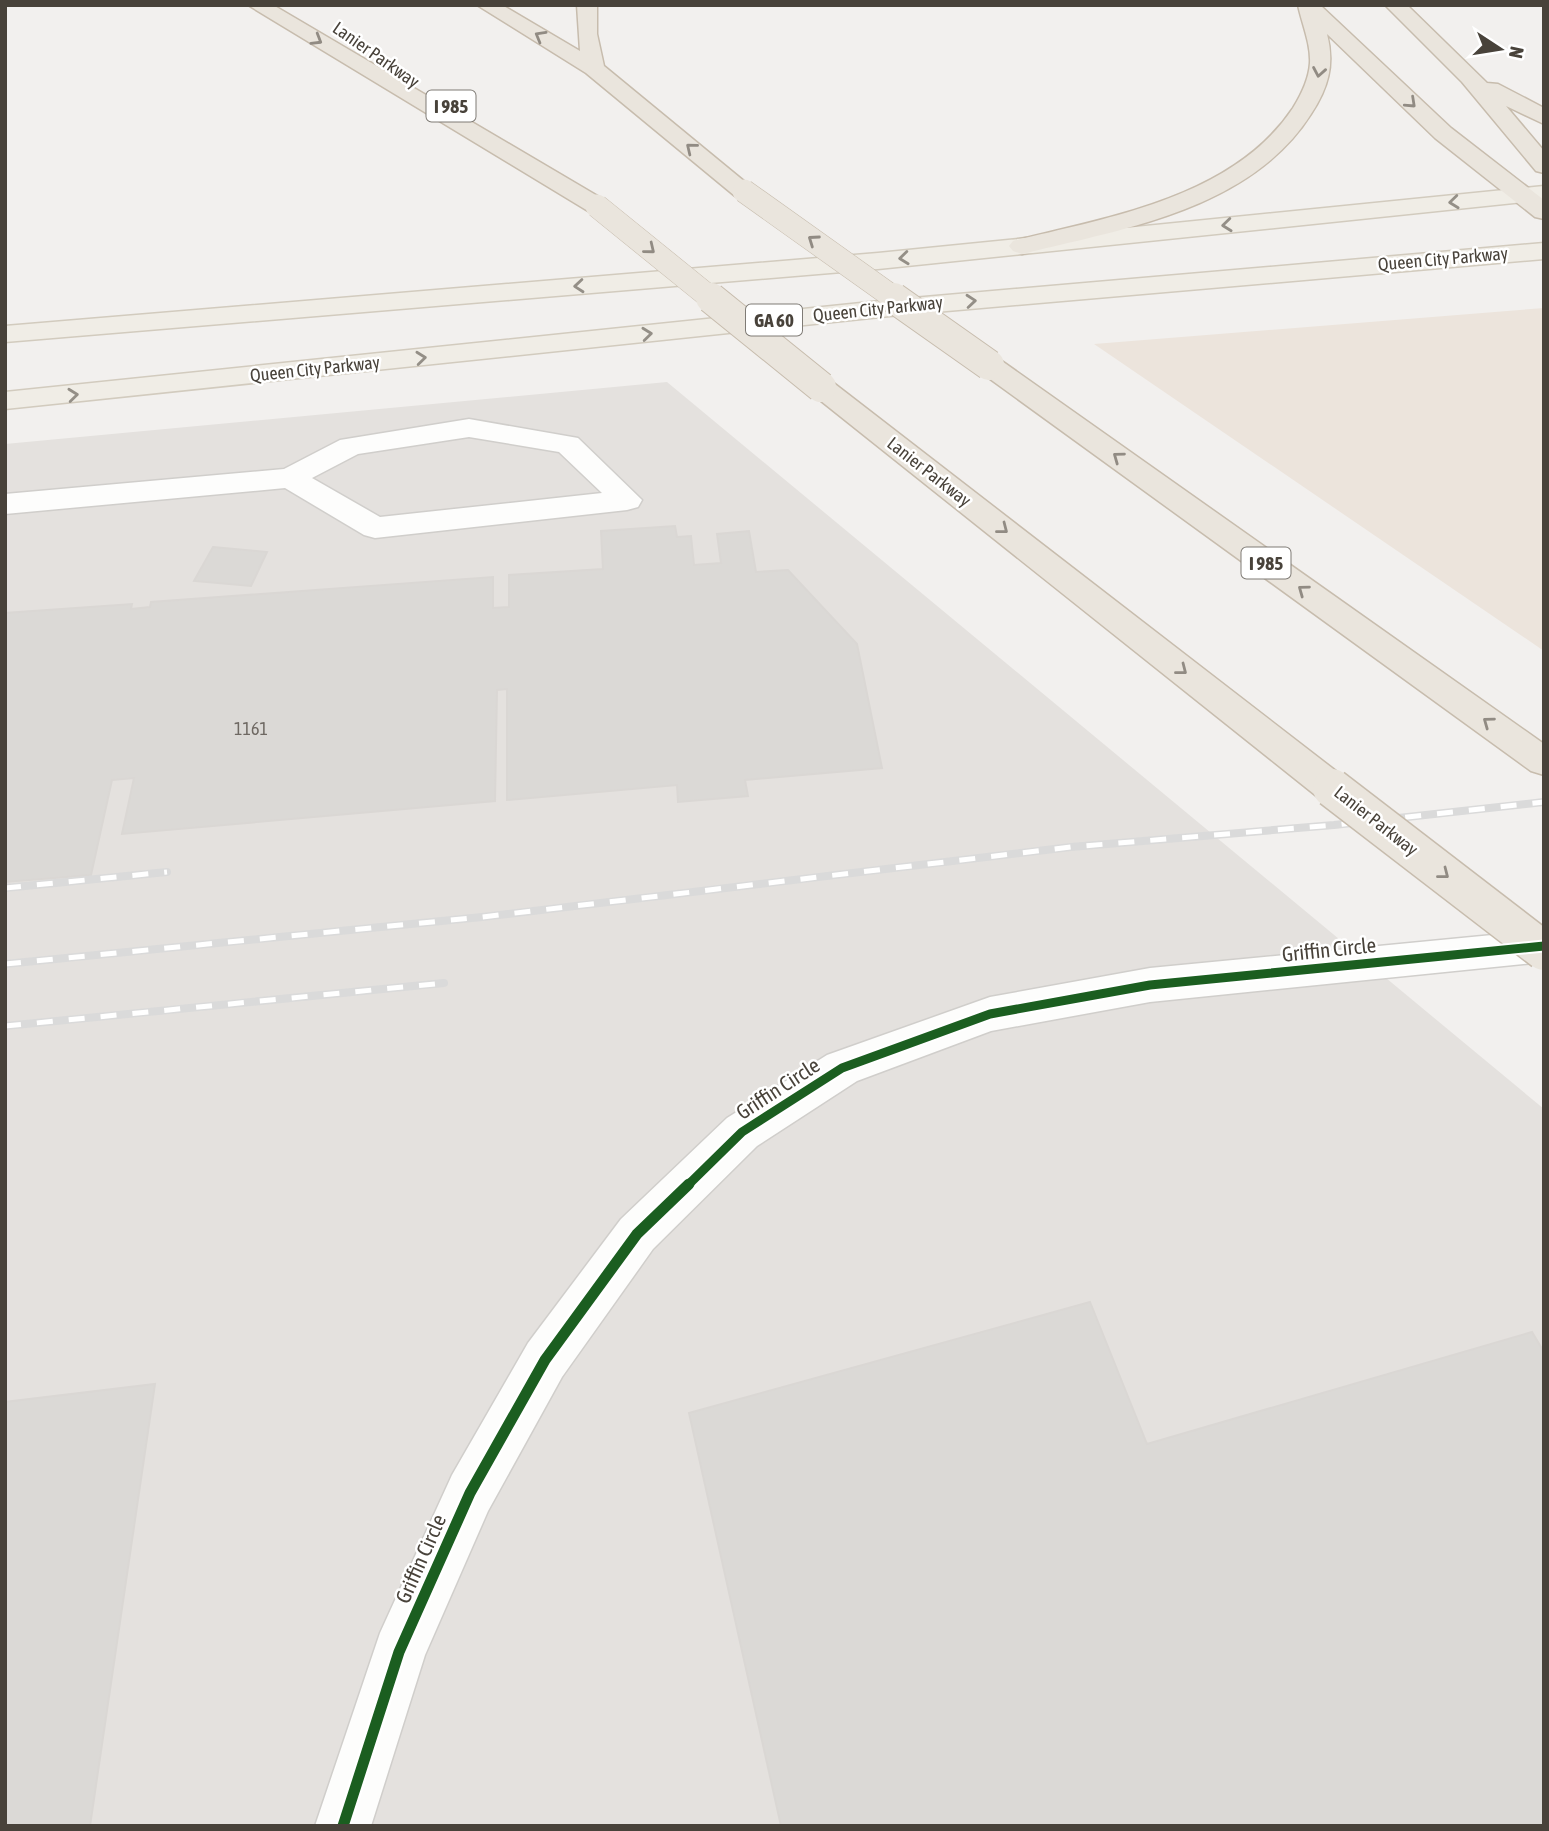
<svg xmlns="http://www.w3.org/2000/svg" width="1549" height="1831" font-family="'Asap Condensed',sans-serif">
<rect width="100%" height="100%" fill="#f2f0ee"/>
<path fill="#ece4dc" d="M 1544,308 L 1544,651 L 1094,344 Z"/>
<path fill="#e4e1de" d="M 667,382 L 1544,1109 L 1544,1826 L 5,1826 L 5,444 Z"/>
<path fill="#dbd9d6" stroke="#dad7d4" stroke-width="2" d="M 675,526 L 677,537 L 691,536 L 694,565 L 721,563 L 717,534 L 749,531 L 756,572 L 788,570 L 857,644 L 882,768 L 745,780 L 748,796 L 678,802 L 677,785 L 507,800 L 507,689 L 497,690 L 495,801 L 122,834 L 134,778 L 112,780 L 91,875 L 5,882 L 5,613 L 132,604 L 131,609 L 150,607 L 151,602 L 493,577 L 493,608 L 509,607 L 509,575 L 603,569 L 601,531 Z
M 213,547 L 267,552 L 251,586 L 194,581 Z
M 1090,1302 L 1147,1444 L 1532,1332 L 1544,1352 L 1544,1826 L 781,1826 L 689,1413 Z
M 155,1384 L 90,1826 L 5,1826 L 5,1402 Z"/>
<g fill="none" stroke-linecap="round" stroke-linejoin="round">
<g stroke="#d0cecb" stroke-width="3">
<path id="minor" d="M 469,419 L 578,438 L 642,500 L 638,507 L 627,510 L 375,538 L 364,535 L 285,488 L 5,514 L 5,494 L 284,469 L 340,440 ZM 469,437 L 559,452 L 602,493 L 380,517 L 312,478 L 358,454 Z
M 1544,930 L 1544,962 L 1150,1002 L 991,1031 L 857,1081 L 757,1146 L 653,1249 L 562,1377 L 488,1511 L 425,1655 L 371,1826 L 315,1826 L 380,1633 L 452,1475 L 528,1343 L 621,1219 L 727,1118 L 827,1055 L 990,997 L 1150,968 Z"/>
</g>
<g stroke="#d2cbbe" stroke-width="3">
<path id="major" d="M 1544,186 L 1544,200 L 878,269 L 5,342 L 5,326 L 878,253 Z
M 1544,243 L 1544,259 L 890,316 L 5,409 L 5,392 L 890,300 Z"/>
</g>
<g stroke="#c7bcad" stroke-width="3">
<path id="highway" d="M 248,5 L 273,5 L 606,201 L 609,206 L 606,211 L 588,211 Z
M 477,5 L 502,5 L 580,51 L 577,5 L 597,5 L 597,34 L 604,66 L 756,191 L 753,196 L 735,196 L 586,73 Z
M 1298,5 L 1320,5 L 1451,128 L 1544,200 L 1544,219 L 1535,217 L 1435,138 L 1327,34 C 1335,65 1328,88 1311,114 C 1251,209 1123,229 1022,254 L 1013,251 L 1009,246 L 1013,241 C 1110,217 1234,197 1293,108 C 1301,95 1309,79 1310,63 C 1311,44 1302,24 1298,5 Z
M 1385,5 L 1407,5 L 1487,83 L 1498,84 L 1544,108 L 1544,124 L 1506,106 L 1544,151 L 1544,173 L 1536,171 L 1462,82 Z
M 989,357 L 999,359 L 1544,744 L 1544,775 L 1531,771 L 979,371 L 975,365 L 979,359 Z
M 821,379 L 831,381 L 1345,778 L 1350,788 L 1345,798 L 1332,802 L 1319,798 L 811,393 L 807,387 L 811,381 Z"/>
</g>
<use href="#minor" fill="#fdfdfc" fill-rule="evenodd"/>
<use href="#major" fill="#f0ede6" fill-rule="evenodd"/>
<use href="#highway" fill="#eae5dd" fill-rule="evenodd"/>
<g stroke="#dadada" stroke-width="8">
<path id="rail" d="M 5,888 L 167,872
M 5,964 L 482,917 L 1071,847 L 1334,825 L 1544,802
M 5,1026 L 444,983"/>
</g>
<use href="#rail" stroke="#fff" stroke-width="5" stroke-dasharray="16" stroke-linecap="butt"/>
<g stroke="#c7bcad" stroke-width="24" stroke-linecap="butt">
<path id="highway-bridge-far2" d="M 744,191 L 897,300
M 597,206 L 713,300"/>
</g>
<g stroke="#c7bcad" stroke-width="32" stroke-linecap="butt">
<path id="highway-bridge-far1" d="M 711,298 L 821,387
M 894,298 L 989,365"/>
</g>
<g stroke="#c7bcad" stroke-width="41" stroke-linecap="butt">
<path id="highway-bridge" d="M 1332,788 L 1544,951"/>
</g>
<use href="#highway-bridge-far2" stroke="#eae5dd" stroke-width="23"/>
<use href="#highway-bridge-far1" stroke="#eae5dd" stroke-width="30"/>
<use href="#highway-bridge" stroke="#eae5dd" stroke-width="38"/>
<g stroke="#fff" stroke-width="13">
<path id="cycleway-far1" d="M 687,1186 L 742,1132 L 842,1068 L 990,1014 L 1150,985 L 1544,946"/>
</g>
<g stroke="#fff" stroke-width="16">
<path id="cycleway" d="M 343,1826 L 399,1652 L 470,1493 L 545,1360 L 637,1234 L 689,1184"/>
</g>
<use href="#cycleway-far1" stroke="#1b5e20" stroke-width="9"/>
<use href="#cycleway" stroke="#1b5e20" stroke-width="11"/>
</g>
<defs><path id="oneway-chevron" d="M-2-3.5L2.5 0L-2 3.5" fill="none" stroke-width="1.6" stroke-linecap="round" stroke-linejoin="round" transform="scale(1.75)"/></defs>
<g stroke="#918b83">
<use href="#oneway-chevron" transform="translate(540 36) rotate(-150)"/>
<use href="#oneway-chevron" transform="translate(317 40) rotate(31)"/>
<use href="#oneway-chevron" transform="translate(1319 72) rotate(100)"/>
<use href="#oneway-chevron" transform="translate(1411 103) rotate(43)"/>
<use href="#oneway-chevron" transform="translate(691 148) rotate(-141)"/>
<use href="#oneway-chevron" transform="translate(813 240) rotate(-145)"/>
<use href="#oneway-chevron" transform="translate(650 249) rotate(39)"/>
<use href="#oneway-chevron" transform="translate(1118 457) rotate(-144)"/>
<use href="#oneway-chevron" transform="translate(1003 529) rotate(38)"/>
<use href="#oneway-chevron" transform="translate(1303 590) rotate(-144)"/>
<use href="#oneway-chevron" transform="translate(1182 670) rotate(38)"/>
<use href="#oneway-chevron" transform="translate(1488 722) rotate(-144)"/>
<use href="#oneway-chevron" transform="translate(1444 874) rotate(38)"/>
</g>
<g stroke="#948f87">
<use href="#oneway-chevron" transform="translate(1454 202) rotate(174)"/>
<use href="#oneway-chevron" transform="translate(1227 225) rotate(174)"/>
<use href="#oneway-chevron" transform="translate(904 258) rotate(174)"/>
<use href="#oneway-chevron" transform="translate(579 286) rotate(175)"/>
<use href="#oneway-chevron" transform="translate(971 301) rotate(-5)"/>
<use href="#oneway-chevron" transform="translate(647 334) rotate(-6)"/>
<use href="#oneway-chevron" transform="translate(421 358) rotate(-6)"/>
<use href="#oneway-chevron" transform="translate(73 395) rotate(-6)"/>
</g>
<g text-anchor="middle" stroke-width="5" stroke-linejoin="round" paint-order="stroke">
<g font-size="18" fill="#48423a" stroke="#fff">
<text transform="translate(376 55) rotate(35)" y="6">Lanier Parkway</text>
<text transform="translate(1443 259) rotate(-5)" y="6">Queen City Parkway</text>
<text transform="translate(878 309) rotate(-6)" y="6">Queen City Parkway</text>
<text transform="translate(315 369) rotate(-6)" y="6">Queen City Parkway</text>
<text transform="translate(929 472) rotate(38)" y="6">Lanier Parkway</text>
<text transform="translate(1376 821) rotate(38)" y="6">Lanier Parkway</text>
</g>
<g font-size="18" fill="#6e6862">
<text x="251" y="735">1161</text>
</g>
<g fill="#fff" stroke="#7f7b75" stroke-width="2">
<rect x="426.5" y="90.5" width="49" height="31" rx="5"/>
<rect x="746" y="304.5" width="56" height="31" rx="5"/>
<rect x="1241.5" y="547.5" width="49" height="31" rx="5"/>
</g>
<g font-size="19" font-weight="bold" fill="#48423a">
<text x="451" y="113">I 985</text>
<text x="774" y="327">GA 60</text>
<text x="1266" y="570">I 985</text>
</g>
<g font-size="21" fill="#48423a" stroke="#fff">
<text transform="translate(1329 950) rotate(-6)" y="7">Griffin Circle</text>
<text transform="translate(778 1089) rotate(-33)" y="7">Griffin Circle</text>
<text transform="translate(421 1559) rotate(-66)" y="7">Griffin Circle</text>
</g>
</g>
<rect width="1549" height="1831" fill="none" stroke="#48423a" stroke-width="14"/>
<g transform="translate(1500 49) rotate(102)" stroke="#ffffff" stroke-width="5" paint-order="stroke">
<path d="M0-5L12 26L0 18L-12 26Z" fill="#48423a"/>
<text y="-10" font-size="19" font-weight="bold" text-anchor="middle" fill="#48423a">N</text>
</g>
</svg>
